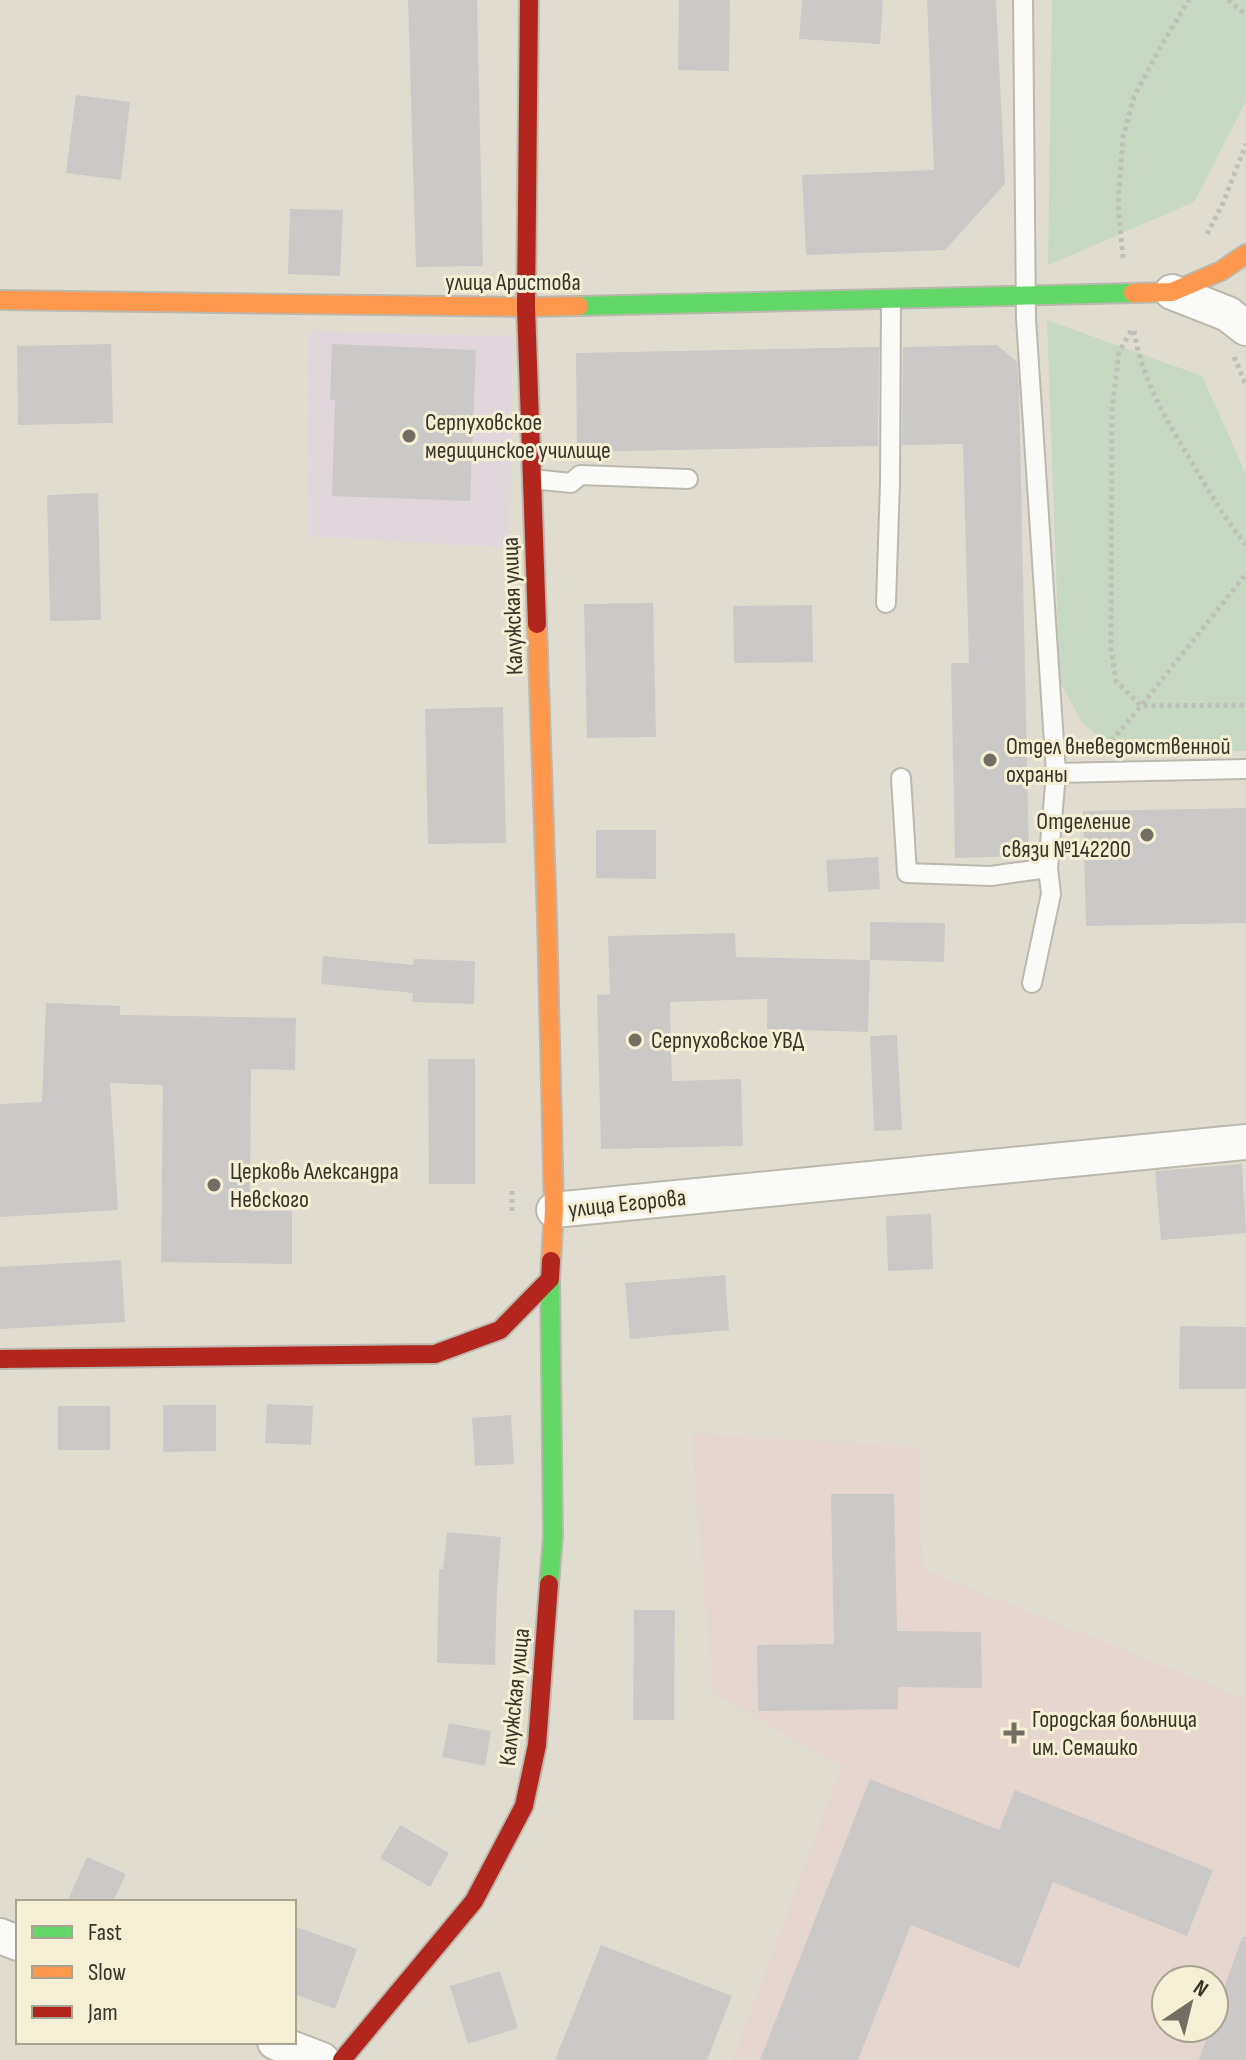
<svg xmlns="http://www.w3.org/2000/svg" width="1246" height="2060" font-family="'Sofia Sans Condensed',sans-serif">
<rect width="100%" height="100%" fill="#e0ddd0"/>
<path fill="#e0d6db" d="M 308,331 L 513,336 L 509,548 L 307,536 Z"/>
<path fill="#e6d6d0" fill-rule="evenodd" d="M 691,1434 L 918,1447 L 923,1570 L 1246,1699 L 1246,2060 L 733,2060 L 841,1766 L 713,1693 ZM 1166,1980 L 1214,1980 L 1214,2028 L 1166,2028 Z"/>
<path fill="#c7d9c2" d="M 1052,0 L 1246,0 L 1246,101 L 1194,202 L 1048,265 Z
M 1047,320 L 1202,376 L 1246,474 L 1246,751 L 1141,753 L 1106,740 L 1083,724 L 1060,682 Z"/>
<path fill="#cbc9c7" d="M 408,0 L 477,0 L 483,266 L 416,267 Z
M 679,0 L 730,0 L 729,71 L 678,70 Z
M 802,0 L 883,0 L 880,44 L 799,39 Z
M 927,0 L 996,0 L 1005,184 L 945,250 L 806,255 L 802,175 L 934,170 Z
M 76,95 L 130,102 L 121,180 L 66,173 Z
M 290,209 L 343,210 L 340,276 L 288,274 Z
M 111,344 L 113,423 L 18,425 L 17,346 Z
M 332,344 L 476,350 L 470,501 L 332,496 L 335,400 L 330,400 Z
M 997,345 L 1017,362 L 1019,388 L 1029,856 L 955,858 L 951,663 L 969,663 L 963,444 L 902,445 L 903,347 Z
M 879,347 L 878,446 L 577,452 L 576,353 Z
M 98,493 L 101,620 L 50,621 L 47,495 Z
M 653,603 L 656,737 L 587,738 L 584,604 Z
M 812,605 L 813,662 L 734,663 L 733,606 Z
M 503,707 L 506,843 L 428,844 L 425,709 Z
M 1246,808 L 1246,923 L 1086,926 L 1083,811 Z
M 596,830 L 656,830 L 656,879 L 596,878 Z
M 878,857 L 880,889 L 828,892 L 826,860 Z
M 870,922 L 945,923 L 944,962 L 870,960 Z
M 735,933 L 736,957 L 870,960 L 868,1032 L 767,1029 L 767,999 L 670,1002 L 672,1081 L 741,1079 L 743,1146 L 601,1149 L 597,995 L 610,994 L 608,936 Z
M 323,956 L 413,965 L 414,959 L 475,961 L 474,1004 L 412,1002 L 413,993 L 321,984 Z
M 46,1003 L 120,1006 L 120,1015 L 296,1018 L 295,1070 L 251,1069 L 250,1211 L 292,1211 L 292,1264 L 161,1262 L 163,1085 L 110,1083 L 118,1210 L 0,1217 L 0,1104 L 42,1102 Z
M 897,1035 L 902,1130 L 874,1131 L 870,1036 Z
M 428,1059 L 475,1059 L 475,1184 L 429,1184 Z
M 1242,1164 L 1246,1233 L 1161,1240 L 1155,1171 Z
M 931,1214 L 933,1269 L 888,1271 L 886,1216 Z
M 121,1260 L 125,1322 L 0,1329 L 0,1267 Z
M 725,1275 L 729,1330 L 630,1339 L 625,1283 Z
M 1180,1326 L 1246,1327 L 1246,1389 L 1179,1389 Z
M 267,1404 L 313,1406 L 311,1445 L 265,1443 Z
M 163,1405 L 216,1405 L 216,1451 L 163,1452 Z
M 58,1406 L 110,1406 L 110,1450 L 58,1450 Z
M 511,1415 L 514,1464 L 475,1466 L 472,1418 Z
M 831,1494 L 894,1494 L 897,1631 L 981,1632 L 982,1688 L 898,1687 L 898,1709 L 758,1711 L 757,1645 L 834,1644 Z
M 447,1532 L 501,1537 L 497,1588 L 495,1665 L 437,1663 L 439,1569 L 443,1569 Z
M 634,1610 L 675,1610 L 674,1720 L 633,1720 Z
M 449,1723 L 491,1731 L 485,1766 L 442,1757 Z
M 870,1779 L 999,1830 L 1015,1790 L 1213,1870 L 1187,1936 L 1053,1882 L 1019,1968 L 911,1925 L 858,2060 L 760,2060 Z
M 400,1825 L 449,1853 L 430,1887 L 380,1858 Z
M 87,1857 L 126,1874 L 113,1902 L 67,1902 Z
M 294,1926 L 357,1949 L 335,2009 L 294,1994 Z
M 1242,1937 L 1246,1937 L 1246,2060 L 1199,2060 L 1210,2028 L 1214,2028 L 1214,2017 Z
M 601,1945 L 732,1996 L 707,2060 L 555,2060 Z
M 500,1971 L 518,2028 L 468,2044 L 450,1986 Z"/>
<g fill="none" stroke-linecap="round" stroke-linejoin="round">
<g stroke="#bbb8ad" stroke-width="22">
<path id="lane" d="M 1023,0 L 1026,319 L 1056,773 L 1246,769
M 532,479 L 571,483 L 580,475 L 688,479
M 886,603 L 890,483 L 891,300
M 901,778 L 907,873 L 991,876 L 1048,868 L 1056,773
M 1032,983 L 1051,894 L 1048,868"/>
</g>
<g stroke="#bbb8ad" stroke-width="38">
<path id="street" d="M 1172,292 L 1228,314 L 1246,328
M 554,1210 L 1246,1142
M 0,1936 L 18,1943
M 275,2042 L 322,2060"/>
</g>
<g stroke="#bbb8ad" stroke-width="22">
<path id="fast" d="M 579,306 L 1133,293
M 549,1584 L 553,1536 L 550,1279"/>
</g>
<g stroke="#bbb8ad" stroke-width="22">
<path id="slow" d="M 1133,293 L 1172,292 L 1221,271 L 1246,254
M 0,300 L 526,307 L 579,306
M 537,624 L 547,918 L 554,1210 L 551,1261"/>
</g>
<g stroke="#bbb8ad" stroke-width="22">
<path id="jam" d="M 529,0 L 526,307 L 537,624
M 0,1359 L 435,1354 L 500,1330 L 550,1279 L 551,1261
M 342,2060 L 474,1901 L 524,1806 L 537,1745 L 549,1584"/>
</g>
<path stroke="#c0c0bb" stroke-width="5" stroke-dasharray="4 4" stroke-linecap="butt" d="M 1228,0 L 1246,15
M 1207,234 L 1223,203 L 1246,144
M 1123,258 L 1118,204 L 1123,137 L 1134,97 L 1162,44 L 1189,0
M 1131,331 L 1119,352 L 1112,409 L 1111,648 L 1116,681 L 1141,706 L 1246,705
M 1134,331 C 1141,376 1165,418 1188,456 C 1207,488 1223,516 1246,545
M 1234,357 L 1246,385
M 1106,747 L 1141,706 L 1246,574
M 512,1191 L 512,1213"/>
<use href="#lane" stroke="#fafaf8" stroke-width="18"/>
<use href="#street" stroke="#fafaf8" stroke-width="34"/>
<use href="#fast" stroke="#63d668" stroke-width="18"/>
<use href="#slow" stroke="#ff974d" stroke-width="18"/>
<use href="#jam" stroke="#b3261e" stroke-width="18"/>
</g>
<g fill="#726e64" stroke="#f5efd6" stroke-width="3">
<circle cx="409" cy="436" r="8"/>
<circle cx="990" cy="760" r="8"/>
<circle cx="1147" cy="835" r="8"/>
<circle cx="635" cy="1040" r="8"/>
<circle cx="214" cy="1185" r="8"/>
<path d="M1010 1721h8v8h8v8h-8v8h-8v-8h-8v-8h8z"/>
</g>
<g text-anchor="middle" stroke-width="6" stroke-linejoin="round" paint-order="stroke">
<g font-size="24" fill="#36332a" stroke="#f5efd6">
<text x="513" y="290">улица Аристова</text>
<text transform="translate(512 606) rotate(-92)" y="8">Калужская улица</text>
<text transform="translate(627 1203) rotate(-6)" y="8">улица Егорова</text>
<text transform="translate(514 1697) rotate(-84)" y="8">Калужская улица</text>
</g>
<g font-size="24" fill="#36332a" stroke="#f5efd6" text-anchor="start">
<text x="425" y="430">Серпуховское<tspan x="425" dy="28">медицинское училище</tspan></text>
<text x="1006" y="754">Отдел вневедомственной<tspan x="1006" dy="28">охраны</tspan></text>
<text x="1131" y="829" text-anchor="end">Отделение<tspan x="1131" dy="28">связи №142200</tspan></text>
<text x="651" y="1048">Серпуховское УВД</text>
<text x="230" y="1179">Церковь Александра<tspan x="230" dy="28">Невского</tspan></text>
<text x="1032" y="1727">Городская больница<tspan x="1032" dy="28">им. Семашко</tspan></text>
</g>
</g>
<rect x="16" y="1900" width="280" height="144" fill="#f5efd6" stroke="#a9a491" stroke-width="2"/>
<rect x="32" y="1926" width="40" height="12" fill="#63d668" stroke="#a9a491" stroke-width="2"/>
<text x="88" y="1940" font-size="24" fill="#36332a">Fast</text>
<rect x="32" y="1966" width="40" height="12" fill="#ff974d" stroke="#a9a491" stroke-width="2"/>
<text x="88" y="1980" font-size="24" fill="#36332a">Slow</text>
<rect x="32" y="2006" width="40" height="12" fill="#b3261e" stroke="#a9a491" stroke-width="2"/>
<text x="88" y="2020" font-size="24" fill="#36332a">Jam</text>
<g transform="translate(1190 2004) rotate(35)"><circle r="38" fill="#f5efd6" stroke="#a9a491" stroke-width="2"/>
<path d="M0-6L14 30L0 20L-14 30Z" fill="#726e64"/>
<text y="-12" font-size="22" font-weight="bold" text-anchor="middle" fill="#36332a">N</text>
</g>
</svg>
